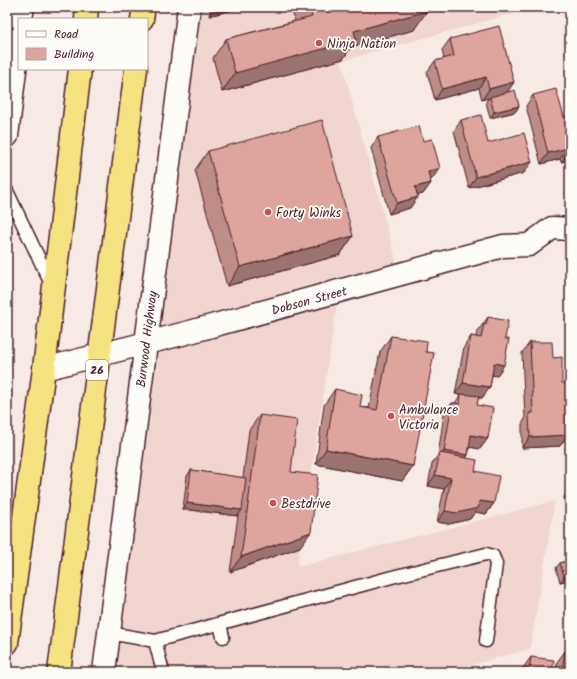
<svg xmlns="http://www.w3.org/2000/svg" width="577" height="679" font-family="Kalam,sans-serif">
<rect width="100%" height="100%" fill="#f7eae5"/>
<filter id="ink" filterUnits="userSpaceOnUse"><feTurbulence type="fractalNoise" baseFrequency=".025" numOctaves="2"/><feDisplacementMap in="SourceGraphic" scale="8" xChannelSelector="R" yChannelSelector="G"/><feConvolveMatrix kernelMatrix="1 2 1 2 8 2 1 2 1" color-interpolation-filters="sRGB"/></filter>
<g filter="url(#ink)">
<path fill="#f0d5d0" d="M 189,7 L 537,7 L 341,61 L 400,274 L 339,292 L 297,567 L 555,501 L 530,649 L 446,672 L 104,672 Z"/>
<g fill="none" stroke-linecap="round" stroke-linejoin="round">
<g stroke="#4a1f2b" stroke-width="15">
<path id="lane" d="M 7,191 L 52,286
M 220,624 L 223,637
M 109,633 L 155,641 L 392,577 L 486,554 L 493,556 L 496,564 L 486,641
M 155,641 L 163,672"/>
</g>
<g stroke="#4a1f2b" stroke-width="25">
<path id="street" d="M 21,19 L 23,7
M 7,136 L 19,38
M 44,369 L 186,333 L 503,246 L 529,245 L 552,228 L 570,229
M 104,672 L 189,7"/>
</g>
<g stroke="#4a1f2b" stroke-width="25">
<path id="highway" d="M 86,19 L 87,7
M 142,19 L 144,7
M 7,643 L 44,369 L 80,69
M 59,672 L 136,69"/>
</g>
<use href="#lane" stroke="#fdfcf7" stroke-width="12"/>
<use href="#street" stroke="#fdfcf7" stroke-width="22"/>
<use href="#highway" stroke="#f5e382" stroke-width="22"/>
</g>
<path fill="#bf8d88" stroke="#4a1f2b" d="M 211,7 L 243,7 L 209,16 Z
M 291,7 L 426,7 L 414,30 L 351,47 L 343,59 L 222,92 L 213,58 L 226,39 L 295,21 Z
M 450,39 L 514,82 L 507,92 L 519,106 L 515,112 L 490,118 L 486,102 L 489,97 L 482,100 L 479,88 L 435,100 L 427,72 L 435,61 L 444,59 L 442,50 Z
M 533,95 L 564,117 L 570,160 L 561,162 L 560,159 L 541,164 L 526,106 Z
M 461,120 L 488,143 L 524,173 L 469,188 L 454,131 Z
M 378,137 L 432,179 L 430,180 L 431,183 L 423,194 L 417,195 L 410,208 L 389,214 L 371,148 Z
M 208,151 L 353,236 L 340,255 L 227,286 L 195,170 Z
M 488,317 L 497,376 L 492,375 L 490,387 L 482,398 L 478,398 L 477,405 L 488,438 L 480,449 L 470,447 L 468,455 L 466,458 L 475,471 L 494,503 L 486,514 L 475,512 L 470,519 L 449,524 L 437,522 L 444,489 L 428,486 L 432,464 L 438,455 L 444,414 L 452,403 L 455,403 L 461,394 L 455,394 L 464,347 L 471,336 L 476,337 L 476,335 L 480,328 Z
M 391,336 L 426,352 L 413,466 L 402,481 L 316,464 L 324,405 L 335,389 L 360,407 L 369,408 L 380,352 Z
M 530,342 L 553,358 L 562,383 L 568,435 L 560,446 L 522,448 L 522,424 L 525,419 L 522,353 Z
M 260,415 L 291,472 L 300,547 L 230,572 L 238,516 L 183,509 L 187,476 L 191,470 L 243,478 L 249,430 Z
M 570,490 L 570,510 L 568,510 L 564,497 L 568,491 Z
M 570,560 L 570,580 L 560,582 L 556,568 L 560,563 Z
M 565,651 L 570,672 L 556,672 L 557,662 Z
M 531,657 L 552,672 L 523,672 L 523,668 Z"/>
<path fill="#9b736f" stroke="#4a1f2b" d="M 225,7 L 243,7 L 209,16 L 213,10 Z
M 427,11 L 414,30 L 351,47 L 343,59 L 222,92 L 235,73 L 354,31 Z
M 486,77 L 479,88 L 435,100 L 442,89 Z
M 514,82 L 507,93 L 482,100 L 489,89 Z
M 519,106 L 515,112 L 490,118 L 494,112 Z
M 568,148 L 560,159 L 541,164 L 548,153 Z
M 569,151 L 570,151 L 570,160 L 561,162 Z
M 532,162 L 524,173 L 469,188 L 476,177 Z
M 440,168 L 432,179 L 420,183 L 428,172 Z
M 431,183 L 423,194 L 407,198 L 415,187 Z
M 418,197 L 410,208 L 389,214 L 397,203 Z
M 353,236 L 340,255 L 227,286 L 240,267 Z
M 494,363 L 504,365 L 497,376 L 486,374 Z
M 463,383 L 490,387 L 482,398 L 455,394 Z
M 471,435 L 488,438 L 480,449 L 464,446 Z
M 568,435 L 560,446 L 522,448 L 530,437 Z
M 326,449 L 413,466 L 402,481 L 316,464 Z
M 444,451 L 468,455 L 461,466 L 438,459 Z
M 435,475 L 451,478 L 444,489 L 428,486 Z
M 479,501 L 494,503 L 486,514 L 475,512 L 470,519 L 449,524 L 437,522 L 445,511 Z
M 187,503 L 242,510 L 238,516 L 183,509 Z
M 311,532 L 300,547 L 230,572 L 241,557 Z
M 570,575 L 570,580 L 560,582 L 564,577 Z"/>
<path fill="#dea49e" stroke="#4a1f2b" d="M 214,7 L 225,7 L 213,10 Z
M 309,7 L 426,7 L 427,11 L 354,31 L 356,40 L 235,73 L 226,39 L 312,17 Z
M 499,26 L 514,82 L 489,89 L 486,77 L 442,89 L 435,61 L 454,56 L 450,39 Z
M 556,89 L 564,117 L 570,116 L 570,151 L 569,151 L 568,148 L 548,153 L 533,95 Z
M 515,90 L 519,106 L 494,112 L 490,97 Z
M 481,115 L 488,143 L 524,133 L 532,162 L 476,177 L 461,120 Z
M 322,120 L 353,236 L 240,267 L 208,151 Z
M 419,126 L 423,141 L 432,139 L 440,168 L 428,172 L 431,183 L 415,187 L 418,197 L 397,203 L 378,137 Z
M 488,317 L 508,321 L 505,339 L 509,339 L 504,365 L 494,363 L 490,387 L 463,383 L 471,336 L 481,338 L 484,324 L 486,325 Z
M 391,336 L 427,341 L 426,352 L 434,353 L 413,466 L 326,449 L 335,389 L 362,395 L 360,407 L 377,410 Z
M 530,342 L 552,342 L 553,358 L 562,357 L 562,383 L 566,383 L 568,435 L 530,437 L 529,413 L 533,413 Z
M 461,394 L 479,396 L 477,405 L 493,408 L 488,438 L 471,435 L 468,455 L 444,451 L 452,403 L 460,404 Z
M 260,415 L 297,420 L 291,472 L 318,475 L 311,532 L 241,557 Z
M 440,453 L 477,460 L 475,471 L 499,476 L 494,503 L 479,501 L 478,508 L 457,513 L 445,511 L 451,478 L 435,475 Z
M 191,470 L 246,478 L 242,510 L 187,503 Z
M 570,490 L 570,497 L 568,491 Z
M 570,560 L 570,575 L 564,577 L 560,563 Z
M 565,651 L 570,652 L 570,672 L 562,672 Z
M 531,657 L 554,660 L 552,672 L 529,672 Z"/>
</g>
<g fill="#d1495b" stroke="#fdfcf7" stroke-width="1.5">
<circle cx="319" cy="43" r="4"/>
<circle cx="268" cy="212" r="4"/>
<circle cx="391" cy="416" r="4"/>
<circle cx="273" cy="503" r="4"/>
</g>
<g text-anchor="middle" stroke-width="3.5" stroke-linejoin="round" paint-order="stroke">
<rect fill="#fdfcf7" stroke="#806168" stroke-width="1" x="86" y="360" width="22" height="20" rx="3"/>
<g font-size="12" font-weight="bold" fill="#4a1f2b">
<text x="97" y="374">26</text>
</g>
<g font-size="13" fill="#4a1f2b" stroke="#fdfcf7" text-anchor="start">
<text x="327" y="48">Ninja Nation</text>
<text x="276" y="217">Forty Winks</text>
<text x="399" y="414">Ambulance<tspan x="399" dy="15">Victoria</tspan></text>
<text x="281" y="508">Bestdrive</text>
</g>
<g font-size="13" fill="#4a1f2b" stroke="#fdfcf7">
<text transform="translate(309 300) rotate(-15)" y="5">Dobson Street</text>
<text transform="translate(146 339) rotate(-83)" y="5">Burwood Highway</text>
</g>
</g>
<rect width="577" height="679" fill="none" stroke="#fdfcf7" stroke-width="24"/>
<rect x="12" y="12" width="553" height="655" fill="none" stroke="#4a1f2b" stroke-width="1.5" filter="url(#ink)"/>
<rect x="18" y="18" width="130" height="52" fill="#fdfcf7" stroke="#b5a4a5"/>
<rect x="26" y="31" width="20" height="6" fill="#fdfcf7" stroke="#b5a4a5"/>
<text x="54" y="38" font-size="12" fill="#4a1f2b">Road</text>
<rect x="26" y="48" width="20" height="12" fill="#dea49e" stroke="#b5a4a5"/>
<text x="54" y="58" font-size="12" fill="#4a1f2b">Building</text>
</svg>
